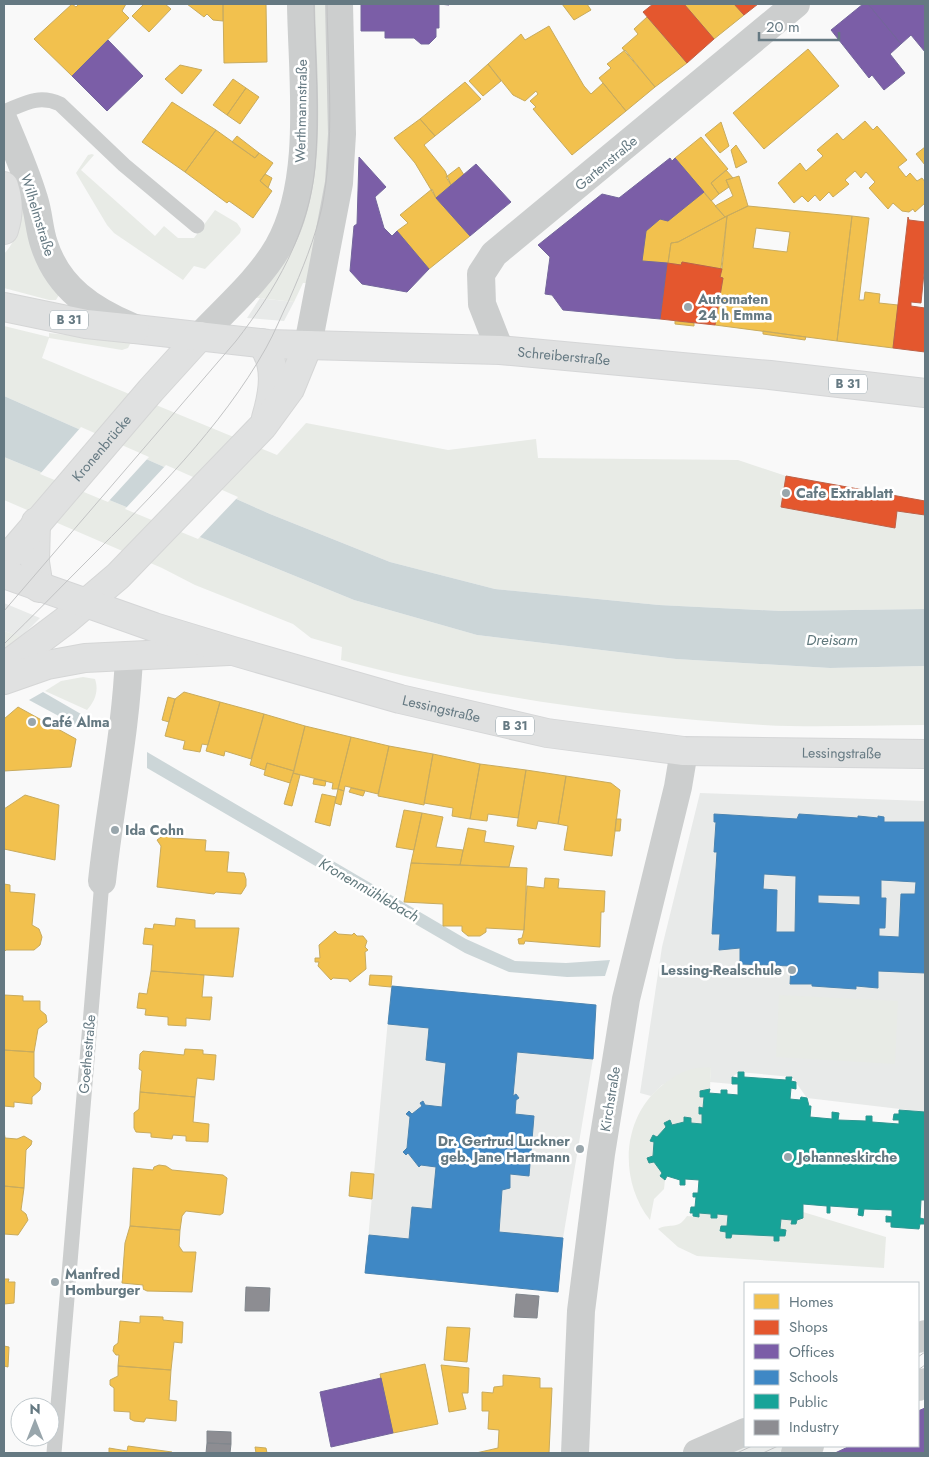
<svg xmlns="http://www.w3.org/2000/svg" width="929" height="1457" font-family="Jost,sans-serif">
<rect width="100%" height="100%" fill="#f9f9f9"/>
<path fill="#e8eae9" d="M 260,298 L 267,299 L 294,302 L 284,321 L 247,318 Z
M 4,603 L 40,618 L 21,637 L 4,631 Z
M 700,793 L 925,801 L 925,1112 L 807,1098 L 792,1077 L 739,1072 L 732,1077 L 732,1084 L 710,1082 L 711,1068 L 662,1085 L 651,1096 L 640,1093 L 662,947 Z
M 391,986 L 596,1005 L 593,1059 L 563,1238 L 558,1292 L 365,1273 Z
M 745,1446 L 792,1446 L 778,1453 L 717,1453 Z"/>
<path fill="#e8ebe6" d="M 309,4 L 332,4 L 334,135 L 311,283 L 303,283 L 294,302 L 250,297 L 280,257 Z
M 92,154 L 94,155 L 81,170 L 155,236 L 164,226 L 178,238 L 194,238 L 215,210 L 237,223 L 241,229 L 240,233 L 205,269 L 194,266 L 183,280 L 114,233 L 107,225 L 76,173 L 88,155 Z
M 20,179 L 59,295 L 56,300 L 49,300 L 4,288 L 4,254 C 24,233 21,206 20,179 Z
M 4,326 L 49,337 L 49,333 L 131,342 L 128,348 L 122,350 L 49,338 L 42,358 L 277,455 L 306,423 L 448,450 L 536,439 L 538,458 L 738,460 L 786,476 L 925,501 L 925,609 L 781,611 L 659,605 L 495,589 L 390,562 L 270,514 L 4,396 Z
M 4,457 L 354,600 L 477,635 L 676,659 L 830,668 L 925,666 L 925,725 C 871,725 816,728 763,725 C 620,716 479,697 341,660 L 342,647 L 311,638 L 293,624 L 195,585 L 162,568 L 4,500 Z
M 4,631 L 28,639 L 4,659 Z
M 83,677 L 95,679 C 99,691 95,701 87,710 L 45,691 L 61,681 Z
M 779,995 L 898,1001 L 895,1064 L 776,1057 Z
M 711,1067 L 710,1089 L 700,1091 L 700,1097 L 704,1097 L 703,1108 L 700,1108 L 699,1114 L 702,1114 L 702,1124 L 691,1123 L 691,1118 L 685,1117 L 684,1122 L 672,1125 L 669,1121 L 664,1123 L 666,1127 L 657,1137 L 653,1135 L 651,1141 L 654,1142 L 653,1156 L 648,1158 L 649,1163 L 654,1162 L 662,1173 L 660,1176 L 665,1180 L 664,1189 L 654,1199 L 650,1220 C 617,1178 622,1112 668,1081 C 675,1076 683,1071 692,1069 C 698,1067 705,1068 711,1067 Z
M 803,1212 L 886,1237 L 884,1268 L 697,1256 L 678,1247 L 658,1229 C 671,1222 677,1231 687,1216 L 699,1217 L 699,1213 L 728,1215 L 727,1226 L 721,1226 L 721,1231 L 726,1232 L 726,1238 L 731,1238 L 732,1234 L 774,1236 L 774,1241 L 779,1241 L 779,1236 L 785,1236 L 786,1230 L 780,1229 L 781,1219 L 792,1220 L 792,1224 L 796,1224 Z"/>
<path fill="#ccd6d8" d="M 4,396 L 270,514 L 390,562 L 495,589 L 659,605 L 781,611 L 925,609 L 925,666 L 830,668 L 676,659 L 477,635 L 354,600 L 4,457 Z
M 43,692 L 81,714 L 81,728 L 29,700 Z
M 147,752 L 466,939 L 515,961 L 566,963 L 610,960 L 605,976 L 567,977 L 509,972 L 465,953 L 147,768 Z"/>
<path fill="#f9f9f9" d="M 81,427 L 149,457 L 108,502 L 40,474 Z
M 166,465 L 238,497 L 198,539 L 125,509 Z"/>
<path fill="#f2c14e" stroke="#c8ab5e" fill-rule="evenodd" d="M 72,4 L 76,7 L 79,4 L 126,4 L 122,11 L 129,18 L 72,76 L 34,39 Z
M 144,4 L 165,4 L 171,9 L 149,32 L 132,16 Z
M 187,4 L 223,4 L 223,21 L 213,20 L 207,14 L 204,17 Z
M 223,4 L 266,4 L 267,62 L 224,63 Z
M 562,4 L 587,4 L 591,10 L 574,20 Z
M 684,4 L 734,4 L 744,15 L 714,39 Z
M 647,17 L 687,63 L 655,87 L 622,48 L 638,34 L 634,29 Z
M 549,26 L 584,86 L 591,94 L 603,83 L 626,111 L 572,155 L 533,109 L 536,107 L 530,101 L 538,94 L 536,91 L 525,101 L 513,95 L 488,64 L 521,34 L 525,40 Z
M 808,49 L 839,86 L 764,149 L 733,113 Z
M 625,50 L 655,87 L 626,111 L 599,78 L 611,68 L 607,64 Z
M 488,64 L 501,81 L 483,96 L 469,81 Z
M 180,65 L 202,70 L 182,94 L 165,79 Z
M 233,79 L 246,88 L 227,115 L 213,105 Z
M 465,82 L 481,99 L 435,136 L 420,119 Z
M 246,88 L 259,97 L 240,124 L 227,115 Z
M 172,102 L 216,130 L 185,172 L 142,142 Z
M 420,119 L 435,136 L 424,145 L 445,171 L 451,185 L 436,198 L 415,163 L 394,138 Z
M 865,121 L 873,130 L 877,126 L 907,160 L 898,167 L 906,177 L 910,173 L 917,181 L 922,178 L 925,182 L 925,203 L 915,212 L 913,209 L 909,212 L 902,211 L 893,203 L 888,209 L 869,188 L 875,182 L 866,172 L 861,178 L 855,171 L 845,180 L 849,184 L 833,197 L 829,192 L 820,201 L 815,195 L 808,202 L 802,196 L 794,203 L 778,183 L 800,163 L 806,171 L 823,156 L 817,150 L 837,133 L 843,140 Z
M 721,122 L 729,146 L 720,153 L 705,135 Z
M 216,130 L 255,158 L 259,153 L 273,163 L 260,181 L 272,191 L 253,218 L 229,201 L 227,203 L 185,172 Z
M 237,136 L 259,153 L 255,158 L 232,142 Z
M 701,137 L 728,169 L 711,183 L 719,194 L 711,201 L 675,158 Z
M 736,145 L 747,162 L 736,168 L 731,150 Z
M 925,147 L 925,165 L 916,154 Z
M 459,167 L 464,175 L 451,185 L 446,177 Z
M 726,170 L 733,178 L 726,180 L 729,187 L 719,194 L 711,183 Z
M 265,174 L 272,178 L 268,188 L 260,181 Z
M 739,176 L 748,206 L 725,217 L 715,206 L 733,196 L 726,180 Z
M 432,189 L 436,198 L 470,236 L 429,269 L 397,231 L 408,223 L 400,215 Z
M 704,192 L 725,217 L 678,242 L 671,243 L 668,263 L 642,261 L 646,231 L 660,219 L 668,221 Z
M 748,206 L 852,216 L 837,341 L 715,325 L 723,278 L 720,277 L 727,216 ZM 756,228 L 790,232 L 787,252 L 753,248 Z
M 727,216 L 722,269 L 682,262 L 681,265 L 668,263 L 671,243 L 678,242 Z
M 852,216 L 869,218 L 859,300 L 864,300 L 865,292 L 880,294 L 879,303 L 898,305 L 893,348 L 837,341 Z
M 675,321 L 694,323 L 694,326 L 675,324 Z
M 763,331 L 806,337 L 805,340 L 763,334 Z
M 184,692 L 220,702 L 208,745 L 202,744 L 200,752 L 183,749 L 185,741 L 165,736 L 175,699 Z
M 168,697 L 175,699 L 169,722 L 162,720 Z
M 220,702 L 264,714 L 251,759 L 225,751 L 224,756 L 206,751 Z
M 18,707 L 76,739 L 71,767 L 4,771 L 4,719 Z
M 264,714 L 305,726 L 294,771 L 267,763 L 265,770 L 250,765 Z
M 305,726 L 351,737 L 338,789 L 332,789 L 333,783 L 293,773 Z
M 351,737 L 389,746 L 378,794 L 345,786 L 344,791 L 338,789 Z
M 389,746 L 433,754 L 424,805 L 378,796 Z
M 433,754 L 480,764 L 470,819 L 452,816 L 453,808 L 424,803 Z
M 267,763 L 294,771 L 290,783 L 264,775 Z
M 480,764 L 526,770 L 518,818 L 488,814 L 487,821 L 470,819 Z
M 526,770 L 566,776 L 558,824 L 538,821 L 536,829 L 517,826 Z
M 293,773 L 300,775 L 292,806 L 284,804 Z
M 566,776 L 611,783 L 620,790 L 612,856 L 564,850 L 568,826 L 558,824 Z
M 314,779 L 326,781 L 325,786 L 313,784 Z
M 351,788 L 365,791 L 363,796 L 349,792 Z
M 338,789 L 344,791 L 341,805 L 335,803 Z
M 322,794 L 336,797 L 330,826 L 315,822 Z
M 25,795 L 59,805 L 55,860 L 4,849 L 4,809 Z
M 404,810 L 422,813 L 414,850 L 396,847 Z
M 422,813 L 443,817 L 436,847 L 463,850 L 460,865 L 411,863 Z
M 616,819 L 621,819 L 620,831 L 615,831 Z
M 468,828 L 486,831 L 484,842 L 514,846 L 509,867 L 460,865 Z
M 168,832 L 172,838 L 206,840 L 205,851 L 229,852 L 227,872 L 244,873 L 246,879 L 246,886 L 241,894 L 216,892 L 214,894 L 157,887 L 161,846 L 157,840 Z
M 411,863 L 527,868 L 524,930 L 486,928 L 486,932 L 480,936 L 468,936 L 462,931 L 462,926 L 443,926 L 443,904 L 404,902 Z
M 545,878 L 559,879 L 558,888 L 605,891 L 604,912 L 601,912 L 600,947 L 525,941 L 524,944 L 519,944 L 518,939 L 522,938 L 524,930 L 527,886 L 544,888 Z
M 4,884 L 10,885 L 10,892 L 35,894 L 32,925 L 39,929 L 42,937 L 40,945 L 34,950 L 6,950 L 4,952 Z
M 176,918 L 195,920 L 195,928 L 239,928 L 233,977 L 151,971 L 153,945 L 143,944 L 145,928 L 153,929 L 154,924 L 175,926 Z
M 335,931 L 338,934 L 352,935 L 354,933 L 357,936 L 363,936 L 367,941 L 365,947 L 368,950 L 365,952 L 366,969 L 350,982 L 348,979 L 333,978 L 331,980 L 318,966 L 319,962 L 315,962 L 315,958 L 320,958 L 319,945 Z
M 151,971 L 204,975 L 202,997 L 212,997 L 210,1020 L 186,1018 L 186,1026 L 168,1025 L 168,1017 L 145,1015 L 146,1009 L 137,1008 L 139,993 L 147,994 Z
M 370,975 L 392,976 L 391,987 L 369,985 Z
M 4,995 L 23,996 L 23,1001 L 40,1001 L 40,1010 L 46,1015 L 47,1022 L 38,1029 L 34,1052 L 4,1050 Z
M 185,1049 L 203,1050 L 203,1054 L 216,1055 L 214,1080 L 197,1078 L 195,1097 L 140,1092 L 142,1071 L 139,1069 L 140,1054 L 143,1051 L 184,1055 Z
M 4,1050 L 34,1052 L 34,1077 L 41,1083 L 40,1090 L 32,1097 L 32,1104 L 14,1102 L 14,1107 L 4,1106 Z
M 140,1092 L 195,1097 L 193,1122 L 209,1124 L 208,1142 L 186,1141 L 186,1136 L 173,1135 L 172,1139 L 151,1137 L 151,1133 L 136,1132 L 134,1128 L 134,1113 L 139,1109 Z
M 4,1131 L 5,1138 L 17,1139 L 24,1136 L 32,1141 L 31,1145 L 26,1150 L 24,1188 L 4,1186 Z
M 159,1165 L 166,1166 L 172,1170 L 223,1175 L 227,1178 L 223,1213 L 220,1215 L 186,1211 L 182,1216 L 180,1230 L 130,1226 L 133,1168 L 153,1170 L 154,1167 Z
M 351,1172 L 374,1174 L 372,1199 L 349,1196 Z
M 4,1186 L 24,1188 L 21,1210 L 26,1214 L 28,1220 L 18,1235 L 4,1234 Z
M 130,1226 L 180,1230 L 179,1246 L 183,1252 L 196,1252 L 192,1292 L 147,1291 L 143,1289 L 143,1285 L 122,1283 L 125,1243 Z
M 4,1279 L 9,1279 L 8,1282 L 15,1282 L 14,1303 L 4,1304 Z
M 140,1316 L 163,1317 L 163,1320 L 183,1322 L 182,1343 L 174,1342 L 171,1370 L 118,1366 L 119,1355 L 116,1355 L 113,1351 L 114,1346 L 118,1343 L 120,1321 L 140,1323 Z
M 447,1327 L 470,1328 L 467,1362 L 444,1360 Z
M 4,1346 L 9,1347 L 8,1367 L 4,1366 Z
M 425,1364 L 438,1424 L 393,1433 L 380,1374 Z
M 441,1365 L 469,1368 L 468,1393 L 462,1393 L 466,1409 L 449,1412 Z
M 118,1366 L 171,1370 L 169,1400 L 177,1401 L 176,1421 L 146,1418 L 144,1422 L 134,1421 L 130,1419 L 130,1412 L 114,1411 L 114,1388 L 110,1385 L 110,1380 L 118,1376 Z
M 503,1375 L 540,1378 L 540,1388 L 552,1388 L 549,1453 L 476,1453 L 498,1448 L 499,1430 L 488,1429 L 489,1411 L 482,1411 L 482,1392 L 493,1393 L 494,1387 L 503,1386 Z
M 128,1446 L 172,1452 L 172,1453 L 109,1453 L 109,1448 L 127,1451 Z
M 255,1447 L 266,1448 L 267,1453 L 256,1453 Z"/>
<path fill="#e4572e" stroke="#be6147" d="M 653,4 L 684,4 L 714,39 L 687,63 L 643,12 Z
M 734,4 L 758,4 L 744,15 Z
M 908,217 L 909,220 L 925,222 L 925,263 L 921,303 L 911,302 L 911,306 L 925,308 L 925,352 L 893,348 Z
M 682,262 L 722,269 L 720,277 L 723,278 L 715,325 L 660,319 L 667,263 L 681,265 Z
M 786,476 L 925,501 L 925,515 L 897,511 L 895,528 L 781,507 Z"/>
<path fill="#7b5ea7" stroke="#74669c" d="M 361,4 L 449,4 L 449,5 L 439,4 L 439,28 L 436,28 L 436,37 L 429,44 L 421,44 L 414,38 L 385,38 L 385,31 L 361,31 Z
M 863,4 L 868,4 L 901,44 L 890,54 L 905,73 L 884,90 L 872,75 L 869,78 L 831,30 Z
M 868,4 L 925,4 L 925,52 L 911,35 L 901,44 Z
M 108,40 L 143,76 L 107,111 L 72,76 Z
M 359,157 L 386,187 L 375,197 L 384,228 L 392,236 L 397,231 L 429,269 L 407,292 L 362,284 L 350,271 L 354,226 L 357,224 Z
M 670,158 L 672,161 L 675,158 L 704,192 L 668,221 L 660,219 L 646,231 L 642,261 L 667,263 L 660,319 L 563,310 L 552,295 L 545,294 L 550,257 L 538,245 L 602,194 L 619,198 Z
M 476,164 L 511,202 L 470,236 L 436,198 Z
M 381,1378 L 393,1433 L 331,1447 L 320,1392 Z
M 925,1408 L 925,1453 L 883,1453 L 880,1446 L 918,1446 L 918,1411 Z
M 850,1446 L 880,1446 L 883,1453 L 835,1453 Z"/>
<path fill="#3f88c5" stroke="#4a84b1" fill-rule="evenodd" d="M 714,814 L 797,819 L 799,814 L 858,818 L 858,816 L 878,818 L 878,816 L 884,817 L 884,822 L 925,822 L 925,973 L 878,971 L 878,988 L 856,986 L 856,989 L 812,986 L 812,984 L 790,984 L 791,966 L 740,964 L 740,948 L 719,950 L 720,934 L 712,934 L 717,852 L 714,852 L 716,822 L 714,822 ZM 764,874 L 796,876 L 795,932 L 776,932 L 777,890 L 763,889 ZM 881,880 L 916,882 L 915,894 L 901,894 L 899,937 L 879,936 L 879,928 L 885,928 L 886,898 L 881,898 ZM 818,895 L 860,896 L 860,905 L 818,903 Z
M 392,986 L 596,1005 L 593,1059 L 517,1052 L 513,1096 L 516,1094 L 519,1098 L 516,1100 L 515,1114 L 534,1116 L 529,1176 L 510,1174 L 510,1188 L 502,1190 L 499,1232 L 563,1238 L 558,1292 L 365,1273 L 369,1235 L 409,1239 L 412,1207 L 432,1209 L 436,1167 L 421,1165 L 419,1167 L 408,1153 L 406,1155 L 403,1152 L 407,1148 L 410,1117 L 406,1114 L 409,1111 L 412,1114 L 422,1106 L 420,1103 L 423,1101 L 425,1105 L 442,1107 L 446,1063 L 426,1060 L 429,1028 L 388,1024 Z"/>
<path fill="#17a398" stroke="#2e9691" d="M 738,1072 L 744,1072 L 744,1077 L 786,1080 L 786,1077 L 792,1077 L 791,1081 L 796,1082 L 796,1089 L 791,1088 L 790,1099 L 800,1100 L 801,1097 L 807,1098 L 809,1106 L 811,1106 L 810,1117 L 832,1119 L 832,1112 L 839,1113 L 838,1120 L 866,1121 L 866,1116 L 872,1116 L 872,1122 L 899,1124 L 899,1120 L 893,1120 L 894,1114 L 899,1114 L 899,1110 L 925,1112 L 925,1200 L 921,1200 L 920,1218 L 924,1219 L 924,1224 L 920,1224 L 919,1229 L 891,1227 L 891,1222 L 886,1222 L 886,1216 L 892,1217 L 892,1210 L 864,1209 L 863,1216 L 858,1215 L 859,1208 L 830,1206 L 830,1213 L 827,1213 L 827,1206 L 803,1204 L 803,1218 L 797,1220 L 796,1224 L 791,1224 L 792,1220 L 781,1219 L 780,1229 L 786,1230 L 785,1236 L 779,1236 L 779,1241 L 774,1241 L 774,1236 L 732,1234 L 731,1238 L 726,1238 L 726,1232 L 720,1231 L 721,1226 L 727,1226 L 728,1215 L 717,1214 L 717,1218 L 711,1218 L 711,1214 L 699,1213 L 699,1217 L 693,1216 L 693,1213 L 690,1213 L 691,1207 L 695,1207 L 696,1197 L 693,1197 L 693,1193 L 698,1193 L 699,1180 L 685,1179 L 685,1185 L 680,1185 L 680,1180 L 667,1176 L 665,1180 L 660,1176 L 662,1173 L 654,1162 L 649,1163 L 647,1158 L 653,1156 L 654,1142 L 650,1141 L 653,1135 L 657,1137 L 666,1127 L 664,1123 L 670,1120 L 672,1125 L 684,1122 L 684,1117 L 691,1118 L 691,1123 L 702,1124 L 702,1114 L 699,1114 L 699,1107 L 703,1108 L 704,1097 L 700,1097 L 700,1091 L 710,1089 L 709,1093 L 721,1094 L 721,1090 L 727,1090 L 727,1094 L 738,1095 L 738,1084 L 732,1084 L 732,1077 L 738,1078 Z"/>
<path fill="#8d8d92" stroke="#81878d" d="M 246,1287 L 270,1288 L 269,1311 L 245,1311 Z
M 516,1294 L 539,1296 L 537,1318 L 514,1317 Z
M 207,1431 L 231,1432 L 231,1444 L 207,1443 Z
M 207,1443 L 231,1444 L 230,1453 L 206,1453 Z"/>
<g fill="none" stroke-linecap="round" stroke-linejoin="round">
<g stroke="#d5d6d6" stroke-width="30">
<g id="secondary">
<path d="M 261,343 C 279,364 273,394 266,418"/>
<path d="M 36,522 L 35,562 L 39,588"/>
<path id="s1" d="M 4,562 L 151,390 L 200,336"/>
<path d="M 4,667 L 65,621 L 118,576 L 263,426 L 290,389 L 308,345"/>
<path d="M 4,680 L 47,665 L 85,658 L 229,651"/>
</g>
</g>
<g stroke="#d5d6d7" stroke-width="30">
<g id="primary">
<path id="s2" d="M 135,329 L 268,344 L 500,350 L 770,375 L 925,393"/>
<path id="s3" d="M 4,574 L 154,627 L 233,651 L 400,699 L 547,733 L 684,751 L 925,754"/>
</g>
</g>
<g stroke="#d5d6d6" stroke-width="30">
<path id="highway" d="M 4,186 C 9,202 9,214 4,230
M 4,307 L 86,324 L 135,329"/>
</g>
<path stroke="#cccece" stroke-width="15" d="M 4,112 C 24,104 38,94 60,104 L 124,165 L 197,226
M 54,1453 L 102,881"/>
<path stroke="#cccece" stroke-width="28" d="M 4,121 C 15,147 26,172 34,199 C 39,214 39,230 44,244 C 58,288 92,310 132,327
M 200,336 C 226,308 259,280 278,247 C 316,181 302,78 301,4
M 308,345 L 339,183 L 342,134 L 339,4
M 500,350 L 482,304 L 481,274 L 494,254 L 796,4
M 102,881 C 110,805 126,732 129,656
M 918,1339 L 925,1334
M 918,1387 L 925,1382
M 575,1453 L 581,1311 L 601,1154 L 626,999 L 678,787 L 684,751
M 697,1453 L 745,1432
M 795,1453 L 810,1446"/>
<use href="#secondary" stroke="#e0e1e1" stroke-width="28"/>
<use href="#primary" stroke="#e0e1e1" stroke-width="28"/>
<use href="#highway" stroke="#e0e1e1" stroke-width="28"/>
<path stroke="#c2c3c4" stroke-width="1" d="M 4,611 L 236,341 C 275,291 309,232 315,167 C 320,113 315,58 314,4
M 4,644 C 32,617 59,589 87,561 C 152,496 221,428 266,348 C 275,332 281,316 289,300 C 302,270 315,239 322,207 C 335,141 328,71 327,4
M 918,1357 L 925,1352
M 918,1370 L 925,1365
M 737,1453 L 752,1446
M 763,1453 L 778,1446"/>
</g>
<g fill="#99a6ac" stroke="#fff" stroke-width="2">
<circle cx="688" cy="307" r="5"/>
<circle cx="786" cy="493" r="5"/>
<circle cx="32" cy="722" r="5"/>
<circle cx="115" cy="830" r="5"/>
<circle cx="792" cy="970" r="5"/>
<circle cx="580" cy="1149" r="5"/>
<circle cx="788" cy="1157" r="5"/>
<circle cx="55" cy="1282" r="5"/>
</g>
<g text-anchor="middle" stroke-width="5" stroke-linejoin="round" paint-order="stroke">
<g fill="#fff" stroke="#93a1a8" stroke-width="1">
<rect x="50" y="310.5" width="38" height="19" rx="4"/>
<rect x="829" y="374.5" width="38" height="19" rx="4"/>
<rect x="496" y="716.5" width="38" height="19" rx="4"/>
</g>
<g font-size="12" font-weight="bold" fill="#657982">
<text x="69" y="324">B 31</text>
<text x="848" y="388">B 31</text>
<text x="515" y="730">B 31</text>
</g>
<g font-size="14" fill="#657982" stroke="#fff">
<text transform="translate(301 111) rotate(-89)" y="5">Werthmannstraße</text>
<text transform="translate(606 163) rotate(-40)" y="5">Gartenstraße</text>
<text transform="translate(38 215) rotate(73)" y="5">Wilhelmstraße</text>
<text dy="5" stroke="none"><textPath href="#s2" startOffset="430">Schreiberstraße</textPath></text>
<text dy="5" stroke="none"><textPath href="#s1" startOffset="150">Kronenbrücke</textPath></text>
<text dy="5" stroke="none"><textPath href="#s3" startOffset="458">Lessingstraße</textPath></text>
<text dy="5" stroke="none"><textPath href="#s3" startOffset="862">Lessingstraße</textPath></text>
<text transform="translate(87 1054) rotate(-85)" y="5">Goethestraße</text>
<text transform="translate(610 1099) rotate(-81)" y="5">Kirchstraße</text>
</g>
<g font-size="14" font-weight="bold" fill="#657982" stroke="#fff" text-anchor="start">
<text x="698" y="304">Automaten<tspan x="698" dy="16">24 h Emma</tspan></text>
<text x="796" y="498">Cafe Extrablatt</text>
<text x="42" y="727">Café Alma</text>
<text x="125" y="835">Ida Cohn</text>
<text x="782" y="975" text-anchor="end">Lessing-Realschule</text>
<text x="570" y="1146" text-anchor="end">Dr. Gertrud Luckner<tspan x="570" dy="16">geb. Jane Hartmann</tspan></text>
<text x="798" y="1162">Johanneskirche</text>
<text x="65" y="1279">Manfred<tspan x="65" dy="16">Homburger</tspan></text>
</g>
<g font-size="15" font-style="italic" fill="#60787c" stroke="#fff">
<text x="832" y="645">Dreisam</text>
<text transform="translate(369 890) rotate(30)" y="5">Kronenmühlebach</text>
</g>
</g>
<rect width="929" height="1457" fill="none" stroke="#657982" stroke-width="10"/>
<rect x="744" y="1282" width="175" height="165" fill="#ffffff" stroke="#c1c9cd"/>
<rect x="754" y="1294" width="25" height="15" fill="#f2c14e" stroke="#c1c9cd"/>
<text x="789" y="1307" font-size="15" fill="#657982">Homes</text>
<rect x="754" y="1320" width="25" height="15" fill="#e4572e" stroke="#c1c9cd"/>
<text x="789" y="1332" font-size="15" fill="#657982">Shops</text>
<rect x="754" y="1344" width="25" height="15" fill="#7b5ea7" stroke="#c1c9cd"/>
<text x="789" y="1357" font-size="15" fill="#657982">Offices</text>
<rect x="754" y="1370" width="25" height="15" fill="#3f88c5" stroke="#c1c9cd"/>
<text x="789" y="1382" font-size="15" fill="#657982">Schools</text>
<rect x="754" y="1394" width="25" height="15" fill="#17a398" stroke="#c1c9cd"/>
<text x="789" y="1407" font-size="15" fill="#657982">Public</text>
<rect x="754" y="1420" width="25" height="15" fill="#8d8d92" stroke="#c1c9cd"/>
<text x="789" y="1432" font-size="15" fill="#657982">Industry</text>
<g transform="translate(35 1422)"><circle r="24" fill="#ffffff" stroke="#c1c9cd"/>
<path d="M0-4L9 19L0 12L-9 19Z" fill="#99a6ac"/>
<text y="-8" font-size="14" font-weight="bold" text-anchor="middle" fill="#657982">N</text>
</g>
<path d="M759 32v8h80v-8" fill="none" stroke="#657982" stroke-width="2.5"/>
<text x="766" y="32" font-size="15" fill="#657982" stroke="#ffffff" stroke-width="4" paint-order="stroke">20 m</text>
</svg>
